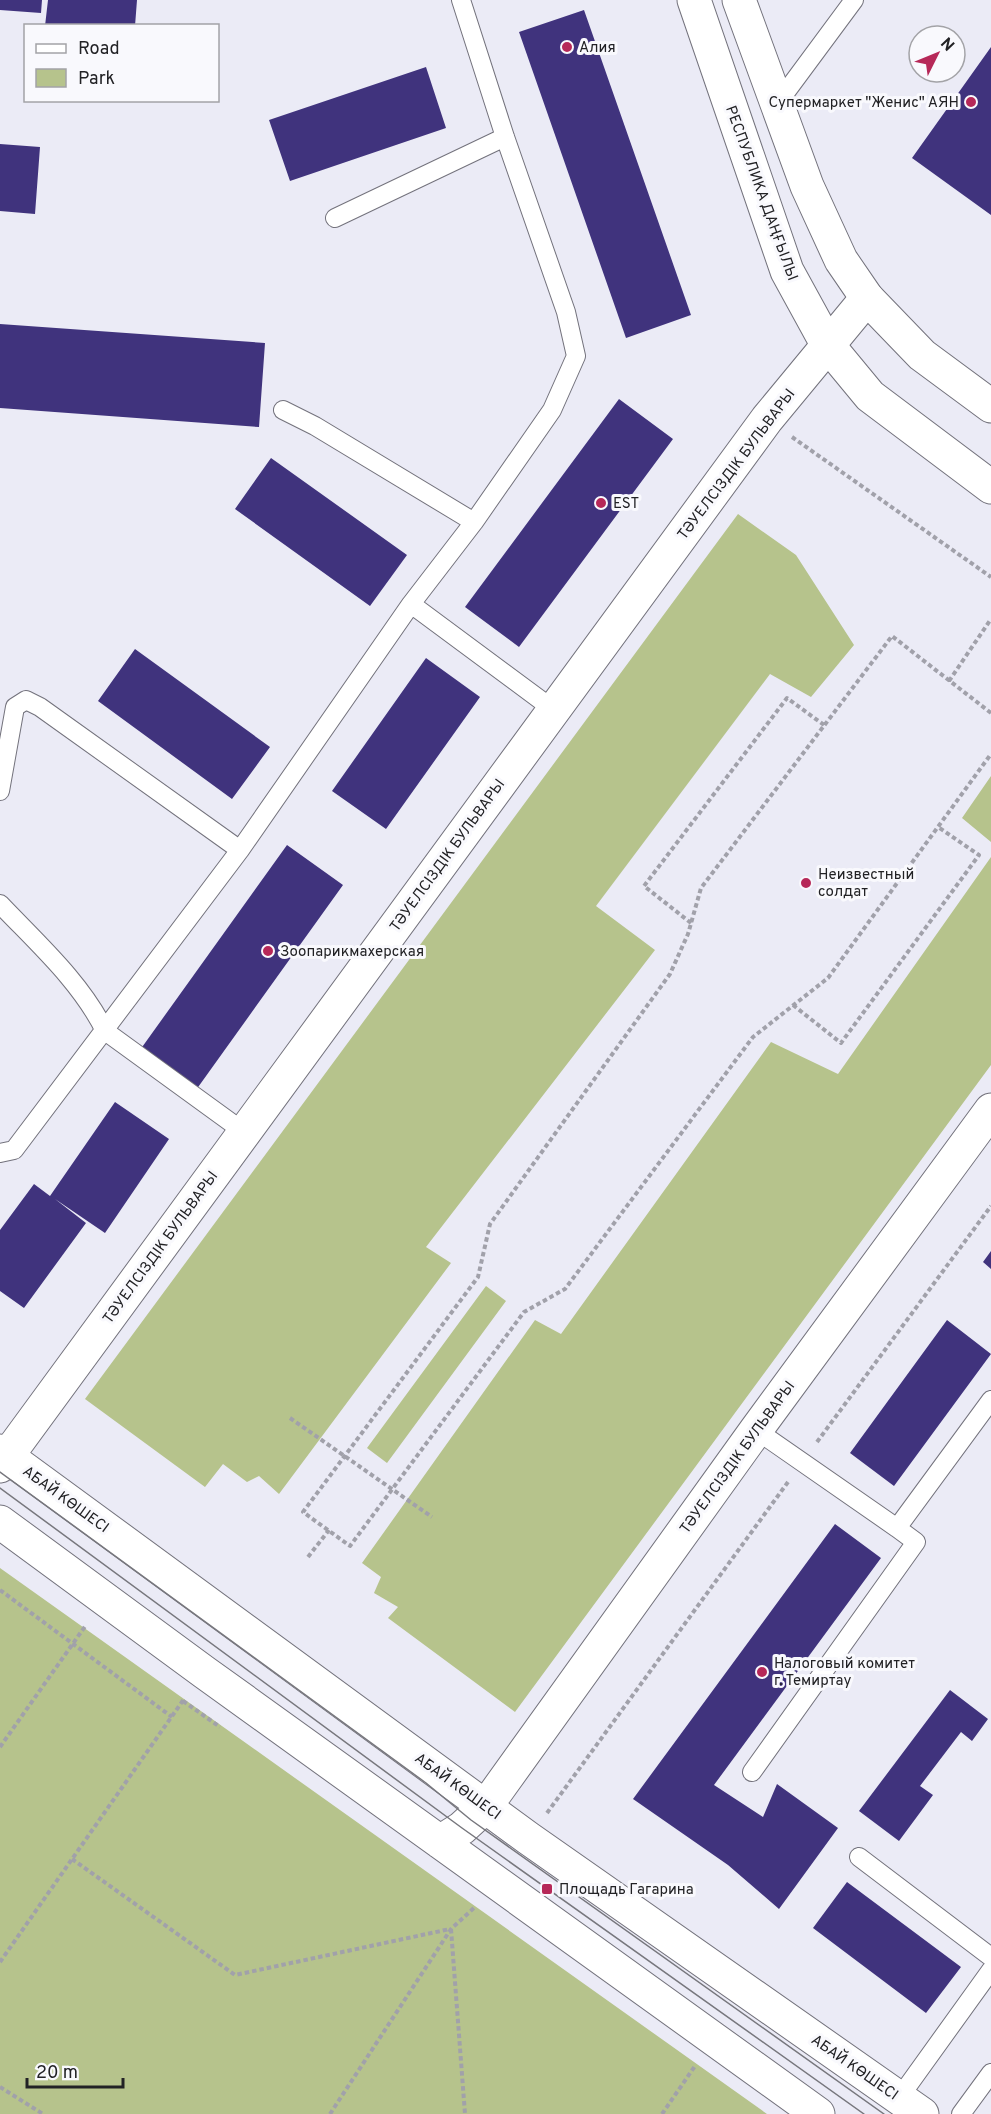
<svg xmlns="http://www.w3.org/2000/svg" width="991" height="2114" font-family="Overpass,sans-serif">
<rect width="100%" height="100%" fill="#ebebf6"/>
<path fill="#b6c38c" d="M 738,514 L 796,555 L 854,645 L 811,697 L 770,674 L 596,906 L 655,950 L 426,1247 L 451,1263 L 279,1494 L 259,1476 L 247,1482 L 223,1464 L 205,1487 L 85,1399 Z
M 991,776 L 991,842 L 962,818 Z
M 991,857 L 991,1065 L 515,1712 L 388,1618 L 398,1607 L 374,1593 L 381,1577 L 362,1563 L 535,1320 L 561,1334 L 771,1042 L 838,1074 Z
M 486,1286 L 506,1301 L 387,1463 L 367,1448 Z
M 0,1568 L 767,2114 L 0,2114 Z"/>
<path fill="#40337d" d="M 0,0 L 42,0 L 41,13 L 0,10 Z
M 48,0 L 137,0 L 135,26 L 45,26 Z
M 584,10 L 691,315 L 626,338 L 519,32 Z
M 991,47 L 991,215 L 912,158 Z
M 426,67 L 446,128 L 290,181 L 269,120 Z
M 0,144 L 40,147 L 35,214 L 0,211 Z
M 0,324 L 265,343 L 259,427 L 0,408 Z
M 619,399 L 673,439 L 519,647 L 465,607 Z
M 271,458 L 407,555 L 370,606 L 235,509 Z
M 135,649 L 270,747 L 232,799 L 98,701 Z
M 426,658 L 480,697 L 386,829 L 332,791 Z
M 287,845 L 343,885 L 196,1090 L 140,1050 Z
M 115,1102 L 169,1139 L 105,1233 L 55,1199 L 86,1223 L 24,1308 L 0,1291 L 0,1230 L 34,1184 L 50,1196 Z
M 991,1251 L 991,1269 L 983,1262 Z
M 947,1320 L 991,1354 L 894,1486 L 850,1453 Z
M 835,1524 L 881,1558 L 714,1785 L 763,1817 L 777,1784 L 838,1828 L 779,1909 L 728,1865 L 633,1799 Z
M 950,1690 L 988,1719 L 972,1741 L 961,1732 L 920,1786 L 933,1795 L 899,1841 L 859,1811 Z
M 847,1882 L 961,1967 L 926,2013 L 813,1928 Z"/>
<g fill="none" stroke-linecap="round" stroke-linejoin="round">
<g stroke="#73727c" stroke-width="20">
<path id="service" d="M 777,104 L 854,0
M 335,218 L 505,137
M 283,410 L 315,426 L 474,522
M 411,604 L 554,710
M 0,791 L 15,707 L 26,700 L 40,707 L 240,850
M 0,904 C 37,943 81,982 105,1031 L 244,1132
M 0,1153 L 14,1150 L 240,850 L 411,604 L 474,522 L 552,410 L 576,356 L 566,312 L 505,137 L 461,0
M 756,1430 L 897,1528 L 991,1400
M 752,1772 L 916,1542 L 897,1528
M 859,1857 L 991,1957
M 899,2098 L 991,1970
M 961,2114 L 991,2073"/>
</g>
<g stroke="#73727c" stroke-width="35">
<path id="tertiary" d="M 0,1451 L 528,1838 L 922,2114
M 0,1466 L 767,419 L 867,298
M 0,1522 L 204,1672 L 818,2114
M 440,1842 L 462,1828 L 486,1806 L 756,1430 L 991,1110"/>
</g>
<g stroke="#73727c" stroke-width="35">
<path id="secondary" d="M 694,0 L 787,271 L 827,344 L 870,396 L 991,487
M 739,0 L 807,186 L 841,260 L 867,298 L 922,355 L 991,406"/>
</g>
<path stroke="#a1a1aa" stroke-width="4" stroke-dasharray="4.5 3" stroke-linecap="butt" d="M 792,437 L 991,577
M 949,681 L 991,619
M 991,713 L 892,636 L 701,888 L 688,934 L 670,974 L 490,1224 L 478,1277 L 303,1512 L 350,1546 L 524,1312 L 565,1289 L 753,1037 L 828,978 L 991,754
M 691,923 L 644,886 L 787,698 L 824,725
M 793,1005 L 841,1043 L 979,855 L 938,827
M 290,1418 L 432,1517
M 817,1442 L 991,1206
M 308,1557 L 329,1530
M 0,1590 L 172,1717
M 183,1701 L 220,1727
M 0,1747 L 86,1625
M 547,1813 L 788,1482
M 72,1859 L 235,1975 L 450,1929
M 451,1929 L 465,2114
M 0,1962 L 184,1699
M 0,2087 L 43,2114
M 330,2114 L 451,1929 L 475,1907
M 662,2114 L 695,2066"/>
<use href="#service" stroke="#fff" stroke-width="18"/>
<use href="#tertiary" stroke="#fff" stroke-width="33"/>
<use href="#secondary" stroke="#fff" stroke-width="33"/>
<path stroke="#77777d" stroke-width="1.5" d="M 0,1472 L 426,1783 L 471,1820 L 884,2114
M 0,1488 L 462,1828 L 864,2114"/>
</g>
<g fill="#b62858" stroke="#f9f9fd" stroke-width="2">
<circle cx="567" cy="47" r="6"/>
<circle cx="971" cy="102" r="6"/>
<circle cx="601" cy="503" r="6"/>
<circle cx="806" cy="883" r="6"/>
<circle cx="268" cy="951" r="6"/>
<circle cx="762" cy="1672" r="6"/>
<rect x="541" y="1883" width="12" height="12" rx="3"/>
</g>
<g text-anchor="middle" stroke-width="6" stroke-linejoin="round" paint-order="stroke">
<g font-size="15" fill="#222225" stroke="#f9f9fd" text-anchor="start">
<text x="579" y="52">Алия</text>
<text x="959" y="107" text-anchor="end">Супермаркет "Женис" АЯН</text>
<text x="613" y="508">EST</text>
<text x="818" y="879">Неизвестный<tspan x="818" dy="17">солдат</tspan></text>
<text x="280" y="956">Зоопарикмахерская</text>
<text x="774" y="1668">Налоговый комитет<tspan x="774" dy="17">г. Темиртау</tspan></text>
<text x="559" y="1894">Площадь Гагарина</text>
</g>
<g font-size="15" fill="#222225" stroke="#f9f9fd">
<text transform="translate(762 193) rotate(70)" y="5">РЕСПУБЛИКА ДАҢҒЫЛЫ</text>
<text transform="translate(736 464) rotate(-53)" y="5">ТӘУЕЛСІЗДІК БУЛЬВАРЫ</text>
<text transform="translate(447 855) rotate(-54)" y="5">ТӘУЕЛСІЗДІК БУЛЬВАРЫ</text>
<text transform="translate(160 1247) rotate(-54)" y="5">ТӘУЕЛСІЗДІК БУЛЬВАРЫ</text>
<text transform="translate(737 1457) rotate(-54)" y="5">ТӘУЕЛСІЗДІК БУЛЬВАРЫ</text>
<text transform="translate(66 1499) rotate(36)" y="5">АБАЙ КӨШЕСІ</text>
<text transform="translate(458 1786) rotate(36)" y="5">АБАЙ КӨШЕСІ</text>
<text transform="translate(855 2067) rotate(35)" y="5">АБАЙ КӨШЕСІ</text>
</g>
</g>
<rect x="24" y="24" width="195" height="78" fill="#f9f9fd" stroke="#a3a3a7" stroke-width="1.5"/>
<rect x="36" y="44" width="30" height="9" fill="#ffffff" stroke="#a3a3a7" stroke-width="1.5"/>
<text x="78" y="54" font-size="18" fill="#222225">Road</text>
<rect x="36" y="69" width="30" height="18" fill="#b6c38c" stroke="#a3a3a7" stroke-width="1.5"/>
<text x="78" y="84" font-size="18" fill="#222225">Park</text>
<g transform="translate(937 54) rotate(47)"><circle r="28" fill="#f9f9fd" stroke="#a3a3a7" stroke-width="1.5"/>
<path d="M0-4.5L10 22L0 15L-10 22Z" fill="#b62858"/>
<text y="-9" font-size="16" font-weight="bold" text-anchor="middle" fill="#222225">N</text>
</g>
<path d="M27 2078v9h96v-9" fill="none" stroke="#222225" stroke-width="3"/>
<text x="36" y="2078" font-size="18" fill="#222225" stroke="#f9f9fd" stroke-width="4.5" paint-order="stroke">20 m</text>
</svg>
